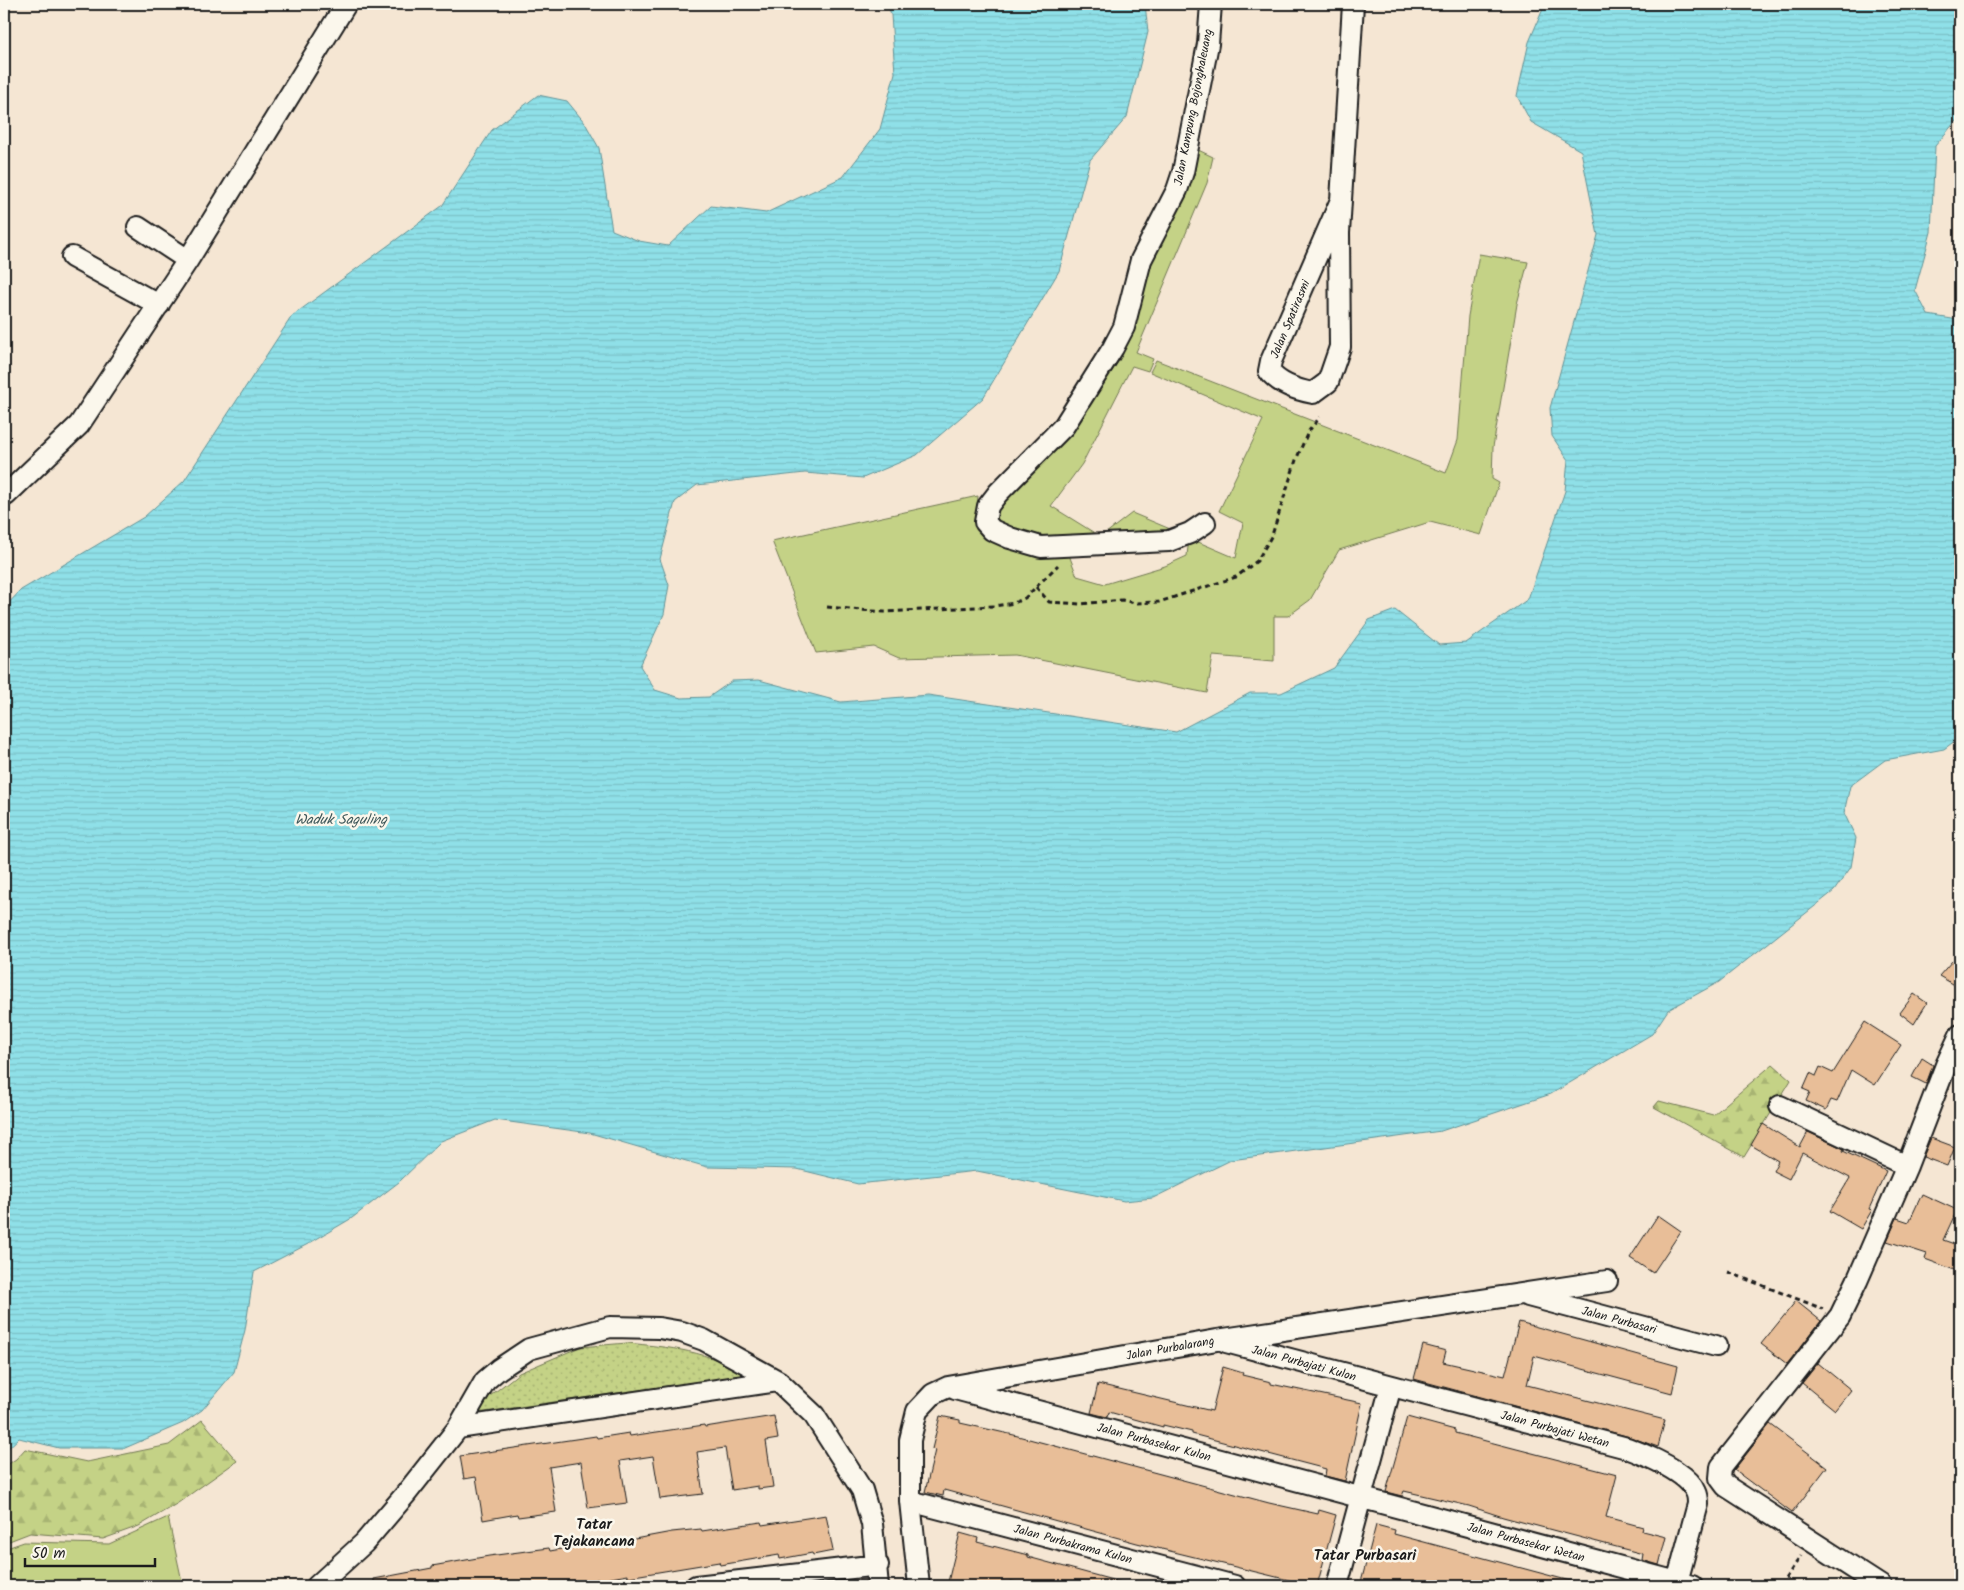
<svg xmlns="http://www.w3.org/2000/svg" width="1964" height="1590" font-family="Kalam,sans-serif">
<defs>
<pattern id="forest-firs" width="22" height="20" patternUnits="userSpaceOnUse" patternTransform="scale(1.25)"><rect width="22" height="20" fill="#c4d286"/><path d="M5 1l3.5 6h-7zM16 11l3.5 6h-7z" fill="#a8b473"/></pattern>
<pattern id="park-dots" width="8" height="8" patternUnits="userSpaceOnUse" patternTransform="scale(1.25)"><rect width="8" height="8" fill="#c4d286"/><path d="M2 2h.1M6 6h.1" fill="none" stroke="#a8b473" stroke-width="1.8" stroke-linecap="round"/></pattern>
<pattern id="water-rules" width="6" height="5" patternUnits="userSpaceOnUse" patternTransform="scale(1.25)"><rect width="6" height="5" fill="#8fe0e8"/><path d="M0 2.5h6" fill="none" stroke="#7bc0c6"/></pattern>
</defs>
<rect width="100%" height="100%" fill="#f5e6d3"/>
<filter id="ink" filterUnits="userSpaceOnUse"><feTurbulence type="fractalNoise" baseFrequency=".02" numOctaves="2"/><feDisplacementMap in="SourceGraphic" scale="10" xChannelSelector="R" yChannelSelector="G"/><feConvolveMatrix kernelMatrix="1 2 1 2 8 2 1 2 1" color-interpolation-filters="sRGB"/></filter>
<g filter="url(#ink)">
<path fill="#c4d286" stroke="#707751" d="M 1194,148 L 1213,157 L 1207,183 L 1136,352 L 1153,359 L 1148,371 L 1132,366 L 1082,464 L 1051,506 L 1101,537 L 1132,513 L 1182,534 L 1040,543 L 990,518 L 994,505 L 1079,418 L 1118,362 L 1128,338 L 1147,269 Z
M 1479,254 L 1528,262 L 1517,304 L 1493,447 L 1492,479 L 1499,483 L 1481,535 L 1430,522 L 1339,550 L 1310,600 L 1288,616 L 1274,616 L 1274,661 L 1213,656 L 1207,693 L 1015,655 L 899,658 L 874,647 L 816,653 L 772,541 L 978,496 L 976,514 L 987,533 L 1069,555 L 1077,576 L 1105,584 L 1165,566 L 1187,556 L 1189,538 L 1236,558 L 1243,523 L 1219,511 L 1263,420 L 1150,372 L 1156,360 L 1446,473 L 1458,440 L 1468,316 Z
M 168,1517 L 183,1586 L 4,1586 L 4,1549 L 24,1542 L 109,1544 Z"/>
<path fill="url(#forest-firs)" stroke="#707751" d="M 1773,1064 L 1791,1080 L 1744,1157 L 1654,1107 L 1659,1101 L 1713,1115 Z
M 202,1420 L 237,1461 L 178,1503 L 139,1526 L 103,1539 L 30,1533 L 4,1543 L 4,1467 L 16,1459 L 25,1449 L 87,1462 L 169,1445 Z"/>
<path fill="url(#park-dots)" stroke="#707751" d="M 627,1343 C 667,1347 712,1351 745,1375 L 477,1413 L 485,1400 L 519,1373 L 580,1347 Z"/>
<path fill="url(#water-rules)" stroke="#619296" d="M 888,4 L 1145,4 L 1148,32 L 1127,117 L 1090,160 L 1059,271 L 983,398 L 917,455 L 863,478 L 805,473 L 697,485 L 675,502 L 660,559 L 669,585 L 664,614 L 640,666 L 655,690 L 681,698 L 709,697 L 732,681 L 759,680 L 841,702 L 928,695 L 1176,732 L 1250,693 L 1281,693 L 1334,668 L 1369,620 L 1395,610 L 1439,645 L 1466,643 L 1528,599 L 1565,491 L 1568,460 L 1552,436 L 1550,408 L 1598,235 L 1581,151 L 1531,122 L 1517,96 L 1529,42 L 1545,4 L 1960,4 L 1960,116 L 1935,146 L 1931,232 L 1915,290 L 1928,315 L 1958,320 L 1960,318 L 1960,737 L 1944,749 L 1885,760 L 1850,786 L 1844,813 L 1856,838 L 1851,867 L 1834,891 L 1719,982 L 1668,1010 L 1652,1034 L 1551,1094 L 1441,1131 L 1231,1160 L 1153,1198 L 1124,1201 L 977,1171 L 858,1184 L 797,1169 L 707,1167 L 590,1133 L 495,1120 L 441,1141 L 399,1182 L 352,1218 L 308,1244 L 254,1272 L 245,1330 L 234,1372 L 202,1410 L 183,1423 L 125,1448 L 59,1448 L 19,1438 L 4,1452 L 4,608 L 21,590 L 144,517 L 184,481 L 292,316 L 442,206 L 492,130 L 538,95 L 567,101 L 585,123 L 599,148 L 612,230 L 639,241 L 668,246 L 711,206 L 766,213 L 843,177 L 880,129 L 895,73 L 891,15 Z"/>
<path fill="#e8be98" stroke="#1c1c1c" d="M 1952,961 L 1960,968 L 1960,988 L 1939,976 Z
M 1914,994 L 1927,1003 L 1914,1024 L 1900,1013 Z
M 1865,1022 L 1901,1045 L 1875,1085 L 1851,1070 L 1837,1102 L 1831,1100 L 1826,1110 L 1806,1101 L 1810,1092 L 1803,1089 L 1810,1073 L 1816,1076 L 1820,1067 L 1833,1073 Z
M 1922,1058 L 1933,1065 L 1926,1084 L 1912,1077 Z
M 1763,1124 L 1800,1147 L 1808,1132 L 1844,1149 L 1843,1151 L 1886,1171 L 1869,1209 L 1872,1210 L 1861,1229 L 1830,1211 L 1850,1178 L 1802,1153 L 1789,1179 L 1773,1171 L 1778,1161 L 1751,1145 Z
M 1931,1138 L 1955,1147 L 1947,1166 L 1923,1157 Z
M 1922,1194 L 1957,1210 L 1943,1240 L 1960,1246 L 1960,1272 L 1925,1259 L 1927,1254 L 1887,1241 L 1897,1218 L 1909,1222 Z
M 1658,1215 L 1681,1231 L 1653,1273 L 1630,1258 Z
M 1796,1301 L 1821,1321 L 1787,1364 L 1761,1344 Z
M 1519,1322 L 1678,1366 L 1672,1393 L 1534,1356 L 1527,1385 L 1665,1420 L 1658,1447 L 1630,1437 L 1414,1379 L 1423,1345 L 1446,1351 L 1443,1362 L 1505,1376 Z
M 1818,1363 L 1851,1390 L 1835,1410 L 1802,1383 Z
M 1223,1367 L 1243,1373 L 1242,1375 L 1271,1382 L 1271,1384 L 1362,1403 L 1345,1481 L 1325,1476 L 1326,1469 L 1192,1434 L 1192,1432 L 1163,1425 L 1163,1427 L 1109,1412 L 1107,1417 L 1091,1413 L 1098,1384 L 1212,1411 Z
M 774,1416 L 778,1439 L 766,1441 L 773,1487 L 758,1489 L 758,1486 L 732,1490 L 725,1448 L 697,1452 L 703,1494 L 660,1499 L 653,1456 L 620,1461 L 627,1503 L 588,1508 L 581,1462 L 549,1467 L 556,1512 L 518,1517 L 517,1514 L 483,1520 L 476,1477 L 464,1479 L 460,1456 L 596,1436 L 597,1438 L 629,1433 L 630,1436 L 704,1425 L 705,1427 Z
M 940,1416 L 960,1420 L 960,1423 L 1014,1435 L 1269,1503 L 1318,1514 L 1319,1510 L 1336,1515 L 1317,1586 L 1300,1586 L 1301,1583 L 1137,1543 L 944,1490 L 943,1496 L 925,1492 L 935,1450 L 932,1449 Z
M 1407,1417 L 1455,1430 L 1455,1433 L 1617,1475 L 1606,1517 L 1643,1527 L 1642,1531 L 1666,1537 L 1659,1565 L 1642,1560 L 1643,1554 L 1503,1517 L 1469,1506 L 1404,1491 L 1402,1496 L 1386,1492 Z
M 1770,1424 L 1827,1467 L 1792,1513 L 1734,1470 Z
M 826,1515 L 833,1551 L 813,1555 L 812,1553 L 780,1559 L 779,1555 L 720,1565 L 719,1562 L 628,1577 L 628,1575 L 599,1580 L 598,1579 L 564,1585 L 564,1582 L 544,1586 L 374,1586 L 374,1579 L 432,1568 L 432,1566 L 489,1556 L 549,1548 L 550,1551 L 578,1546 L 578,1547 L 612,1541 L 613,1543 L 672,1532 L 701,1529 L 702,1531 L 761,1522 L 762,1525 Z
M 1376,1525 L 1395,1530 L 1394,1534 L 1574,1582 L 1573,1586 L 1360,1586 Z
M 960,1533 L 978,1538 L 977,1542 L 1028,1555 L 1028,1557 L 1120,1582 L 1119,1586 L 1031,1586 L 1011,1581 L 1010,1586 L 947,1586 Z"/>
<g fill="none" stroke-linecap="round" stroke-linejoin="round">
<g stroke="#1c1c1c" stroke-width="24">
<path id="street" d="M 1341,200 L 1271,361 L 1269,371 C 1279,384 1297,390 1313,393 L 1328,382 L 1340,347 L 1339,233 L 1353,4
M 138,227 L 188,260
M 72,257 L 159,305
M 6,495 L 79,425 L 188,260 L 346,4
M 1205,523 L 1190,533 L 1169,541 L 1041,547 L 1010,538 L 992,530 L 985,522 L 988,506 L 998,493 L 1064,426 L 1113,348 L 1124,327 L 1141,260 L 1177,190 L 1183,172 L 1208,44 L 1211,4
M 1780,1106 L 1907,1166
M 1528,1296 L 1716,1346
M 1226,1342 L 1627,1448 C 1646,1455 1688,1472 1696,1492 C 1698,1496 1698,1500 1698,1504 L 1676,1586
M 955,1389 L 1692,1586
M 458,1428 L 778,1381
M 910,1501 L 1235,1586
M 317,1586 L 364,1543 L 405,1495 L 458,1428 L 485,1381 L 499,1369 L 529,1349 L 610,1327 L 659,1328 L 682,1332 L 704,1340 L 778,1381 L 814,1415 L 862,1490 L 872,1524 L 878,1586
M 696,1586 L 878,1565
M 919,1586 L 910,1501 L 910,1440 L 917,1411 L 933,1394 L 948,1387 L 1217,1340 L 1607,1281
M 1337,1586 L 1391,1386
M 1881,1586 L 1726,1486 L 1720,1478 L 1721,1467 L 1840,1316 L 1857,1281 L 1907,1166 L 1946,1065 L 1960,1035"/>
</g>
<path stroke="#1c1c1c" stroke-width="3" stroke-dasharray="5 4" stroke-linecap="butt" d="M 1036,587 L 1049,602 L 1080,604 L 1122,600 L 1135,603 L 1159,602 L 1236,577 L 1257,561 L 1272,535 L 1296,460 L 1308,432 L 1320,417
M 827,607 L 884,612 L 995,606 L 1014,603 L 1025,598 L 1058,565
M 1728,1272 L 1823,1309
M 1780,1586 L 1801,1556"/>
<use href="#street" stroke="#fbf7ec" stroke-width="20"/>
</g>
</g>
<g text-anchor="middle" stroke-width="5" stroke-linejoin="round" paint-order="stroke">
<g font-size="12" fill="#1c1c1c" stroke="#fbf7ec">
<text transform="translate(1193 107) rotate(-79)" y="4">Jalan Kampung Bojonghaleuang</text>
<text transform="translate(1290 319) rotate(-67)" y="4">Jalan Spatirasmi</text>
<text transform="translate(1619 1320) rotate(15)" y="4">Jalan Purbasari</text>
<text transform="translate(1170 1348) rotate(-10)" y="4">Jalan Purbalarang</text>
<text transform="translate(1304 1363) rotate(15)" y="4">Jalan Purbajati Kulon</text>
<text transform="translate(1555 1429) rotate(15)" y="4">Jalan Purbajati Wetan</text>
<text transform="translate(1154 1442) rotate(15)" y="4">Jalan Purbasekar Kulon</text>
<text transform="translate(1526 1542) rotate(15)" y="4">Jalan Purbasekar Wetan</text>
<text transform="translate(1073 1544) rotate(15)" y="4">Jalan Purbakrama Kulon</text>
</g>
<g font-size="14" font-style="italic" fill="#3e5759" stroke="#fbf7ec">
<text x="341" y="824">Waduk Saguling</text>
</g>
<g font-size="15" font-weight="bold" fill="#1c1c1c" stroke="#fbf7ec">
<text x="594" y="1529">Tatar<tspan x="594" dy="17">Tejakancana</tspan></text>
<text x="1365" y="1560">Tatar Purbasari</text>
</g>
</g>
<rect width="1964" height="1590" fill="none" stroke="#fbf7ec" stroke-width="20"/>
<rect x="10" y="10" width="1944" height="1570" fill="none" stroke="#1c1c1c" stroke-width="2" filter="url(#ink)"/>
<path d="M25 1558v8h130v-8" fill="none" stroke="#1c1c1c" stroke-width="2.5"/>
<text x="32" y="1558" font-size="15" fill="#1c1c1c" stroke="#fbf7ec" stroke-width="4" paint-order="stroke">50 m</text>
</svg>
